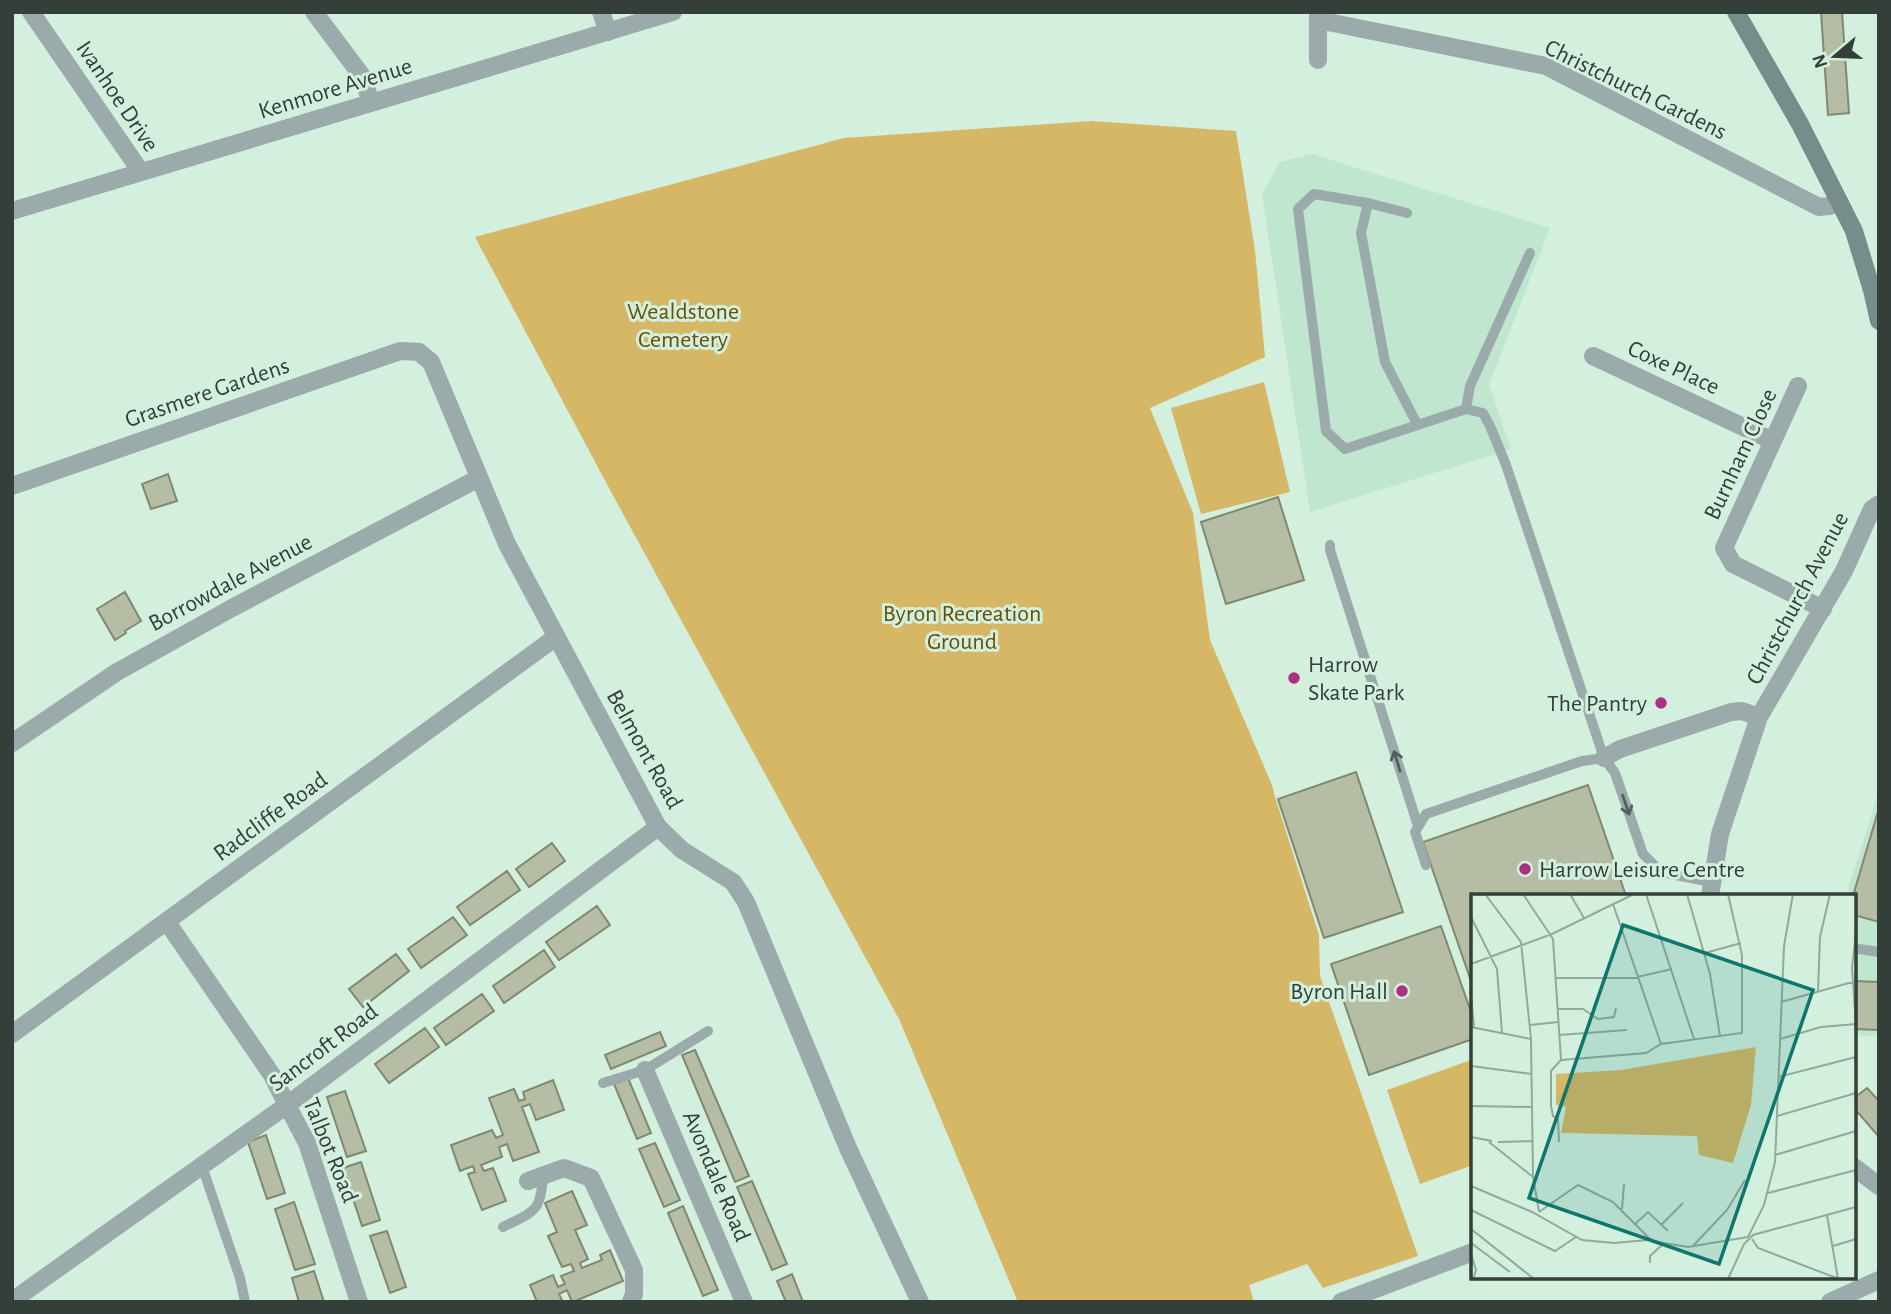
<svg xmlns="http://www.w3.org/2000/svg" width="1891" height="1314" font-family="'Alegreya Sans',sans-serif">
<rect width="100%" height="100%" fill="#d3efde"/>
<path fill="#c1e6d0" d="M 1312,154 L 1550,228 L 1489,385 L 1511,449 L 1310,512 L 1262,194 L 1280,162 Z
M 1879,791 L 1879,1036 L 1854,1035 L 1854,896 L 1846,896 Z"/>
<path fill="#d6b766" d="M 1091,121 L 1236,131 L 1255,250 L 1265,357 L 1150,408 L 1193,513 L 1210,640 L 1272,785 L 1275,797 L 1319,935 L 1320,976 L 1418,1256 L 1323,1288 L 1307,1264 L 1249,1285 L 1254,1302 L 1018,1302 L 899,1019 L 616,501 L 475,237 L 844,138 Z
M 1264,382 L 1290,492 L 1201,514 L 1171,408 Z
M 1471,1060 L 1473,1064 L 1473,1165 L 1420,1184 L 1387,1090 Z"/>
<path fill="#b5bea4" stroke="#808970" stroke-width="2" d="M 1821,12 L 1842,12 L 1849,113 L 1828,115 Z
M 168,474 L 177,501 L 151,509 L 142,484 Z
M 1278,497 L 1304,580 L 1226,604 L 1201,522 Z
M 125,592 L 141,621 L 125,631 L 126,633 L 115,640 L 97,609 Z
M 1356,772 L 1403,912 L 1324,938 L 1278,799 Z
M 1588,785 L 1626,896 L 1473,896 L 1473,987 L 1423,842 Z
M 1879,808 L 1879,922 L 1854,915 L 1854,896 L 1853,896 Z
M 552,843 L 565,861 L 529,887 L 516,869 Z
M 507,871 L 520,890 L 470,925 L 457,907 Z
M 597,906 L 610,925 L 559,960 L 546,942 Z
M 453,917 L 467,935 L 421,968 L 408,949 Z
M 1441,926 L 1473,1018 L 1473,1039 L 1369,1075 L 1331,964 Z
M 544,950 L 555,967 L 504,1003 L 493,986 Z
M 396,954 L 409,971 L 363,1007 L 349,989 Z
M 1854,981 L 1879,982 L 1879,1030 L 1854,1029 Z
M 482,994 L 494,1011 L 446,1045 L 434,1028 Z
M 425,1028 L 439,1047 L 389,1083 L 375,1064 Z
M 660,1032 L 666,1046 L 611,1069 L 605,1055 Z
M 695,1050 L 749,1176 L 735,1182 L 682,1055 Z
M 628,1078 L 651,1133 L 637,1139 L 614,1084 Z
M 553,1080 L 564,1110 L 536,1120 L 530,1104 L 522,1107 L 539,1152 L 513,1161 L 507,1144 L 499,1147 L 502,1157 L 481,1165 L 484,1171 L 493,1168 L 506,1201 L 482,1210 L 468,1174 L 475,1172 L 473,1166 L 460,1171 L 451,1145 L 492,1130 L 496,1138 L 503,1135 L 489,1098 L 514,1089 L 519,1101 L 525,1099 L 523,1092 Z
M 1867,1088 L 1879,1101 L 1879,1137 L 1854,1108 L 1854,1098 Z
M 345,1091 L 366,1151 L 347,1157 L 327,1097 Z
M 266,1135 L 285,1193 L 267,1199 L 248,1142 Z
M 655,1143 L 680,1200 L 664,1207 L 639,1149 Z
M 361,1162 L 380,1220 L 362,1226 L 343,1168 Z
M 752,1181 L 787,1264 L 772,1270 L 737,1187 Z
M 572,1191 L 587,1225 L 575,1230 L 588,1259 L 580,1263 L 582,1268 L 602,1260 L 600,1255 L 610,1250 L 623,1281 L 573,1302 L 572,1302 L 567,1290 L 559,1294 L 563,1302 L 537,1302 L 530,1285 L 553,1275 L 558,1287 L 565,1284 L 561,1276 L 574,1271 L 571,1264 L 562,1267 L 548,1236 L 557,1232 L 545,1203 Z
M 294,1202 L 315,1264 L 295,1270 L 275,1209 Z
M 683,1206 L 718,1290 L 703,1296 L 668,1213 Z
M 387,1231 L 406,1287 L 390,1293 L 370,1236 Z
M 314,1271 L 324,1302 L 299,1302 L 292,1278 Z
M 792,1274 L 803,1302 L 786,1302 L 777,1281 Z"/>
<g fill="none" stroke-linecap="round" stroke-linejoin="round">
<path stroke="#9baaaa" stroke-width="10" d="M 1368,203 L 1361,233 L 1385,362 L 1417,424
M 1407,213 L 1368,203 L 1314,194 L 1298,209 L 1326,431 L 1345,449 L 1466,409 L 1483,413 L 1490,426 L 1506,465 L 1604,758 L 1615,773 L 1643,854 L 1661,872 L 1711,882
M 1466,409 L 1470,386 L 1530,253
M 1330,545 L 1330,550 L 1418,826
M 1426,865 L 1415,832 L 1426,814 L 1582,761 L 1604,758
M 1859,949 L 1879,952
M 603,1083 L 645,1070 L 708,1031
M 202,1166 L 240,1278 L 245,1302
M 503,1227 C 535,1211 541,1212 543,1175"/>
<path stroke="#9baaaa" stroke-width="18" d="M 31,12 L 141,172
M 314,12 L 362,76 L 371,102
M 601,12 L 608,32
M 1318,12 L 1318,60
M 1318,20 L 1546,66 L 1819,207 L 1829,206 L 1840,203
M 12,211 L 673,12
M 1593,356 L 1773,441
M 1798,386 L 1724,548 L 1733,564 L 1823,609
M 12,486 L 400,351 L 419,352 L 431,362 L 507,544 L 658,827 L 682,850 L 733,882 L 746,902 L 848,1148 L 920,1302
M 12,743 L 117,672 L 232,608 L 479,478
M 1604,758 L 1620,749 L 1731,712 L 1742,711 L 1759,717
M 1710,896 L 1720,834 L 1759,717 L 1844,571 L 1872,509 L 1879,504
M 167,922 L 272,1075 L 287,1105 L 307,1143 L 359,1302
M 12,1034 L 556,637
M 645,1070 L 744,1302
M 1854,1167 L 1879,1186
M 528,1181 L 564,1168 L 591,1178 L 634,1270 L 634,1294 L 631,1302
M 12,1301 L 287,1105 L 658,827
M 1341,1302 L 1473,1252
M 1830,1302 L 1879,1280"/>
<path stroke="#768d8c" stroke-width="18" d="M 1736,12 L 1800,124 L 1854,231 L 1872,290 L 1879,321"/>
</g>
<defs><path id="oneway-shaft" d="M-6 0H5M1.5-3L5.5 0L1.5 3" fill="none" stroke-width="1.6" stroke-linecap="round" stroke-linejoin="round" transform="scale(1.75)"/></defs>
<g stroke="#525f5a">
<use href="#oneway-shaft" transform="translate(1397 761) rotate(-107)"/>
<use href="#oneway-shaft" transform="translate(1626 805) rotate(71)"/>
</g>
<g fill="#ab3083" stroke="#d3efde" stroke-width="2.5">
<circle cx="1294" cy="678" r="7"/>
<circle cx="1661" cy="703" r="7"/>
<circle cx="1525" cy="869" r="7"/>
<circle cx="1402" cy="991" r="7"/>
</g>
<g text-anchor="middle" stroke-width="6" stroke-linejoin="round" paint-order="stroke">
<g font-size="24" fill="#333f38" stroke="#d3efde">
<text transform="translate(335 88) rotate(-17)" y="8">Kenmore Avenue</text>
<text transform="translate(1636 89) rotate(26)" y="8">Christchurch Gardens</text>
<text transform="translate(118 96) rotate(56)" y="8">Ivanhoe Drive</text>
<text transform="translate(1674 367) rotate(25)" y="8">Coxe Place</text>
<text transform="translate(207 392) rotate(-19)" y="8">Grasmere Gardens</text>
<text transform="translate(1740 454) rotate(-65)" y="8">Burnham Close</text>
<text transform="translate(230 582) rotate(-28)" y="8">Borrowdale Avenue</text>
<text transform="translate(1797 598) rotate(-62)" y="8">Christchurch Avenue</text>
<text transform="translate(645 749) rotate(61)" y="8">Belmont Road</text>
<text transform="translate(270 816) rotate(-36)" y="8">Radcliffe Road</text>
<text transform="translate(323 1047) rotate(-37)" y="8">Sancroft Road</text>
<text transform="translate(331 1150) rotate(68)" y="8">Talbot Road</text>
<text transform="translate(717 1176) rotate(67)" y="8">Avondale Road</text>
</g>
<g font-size="24" fill="#675007" stroke="#d3efde">
<text x="683" y="319">Wealdstone<tspan x="683" dy="28">Cemetery</tspan></text>
<text x="962" y="621">Byron Recreation<tspan x="962" dy="28">Ground</tspan></text>
</g>
<g font-size="24" fill="#333f38" stroke="#d3efde" text-anchor="start">
<text x="1308" y="672">Harrow<tspan x="1308" dy="28">Skate Park</tspan></text>
<text x="1647" y="711" text-anchor="end">The Pantry</text>
<text x="1539" y="877">Harrow Leisure Centre</text>
<text x="1388" y="999" text-anchor="end">Byron Hall</text>
</g>
</g>
<g transform="translate(1471 894)">
<rect width="385" height="385" fill="#d3efde"/>
<path d="M 285,153 L 280,211 L 262,269 L 228,261 L 226,242 L 90,239 L 95,213 L 85,211 L 85,180 L 150,176 Z" fill="#d6b766"/>
<path fill="none" stroke="#93a99c" stroke-width="2" d="M 14,0 L 50,48 L 60,145 L 62,283 L 68,317M 52,0 L 82,45 L 90,166 L 80,177 L 80,212 L 82,222 L 87,225 L 88,248M 99,0 L 113,24M 175,0 L 223,145M 216,0 L 239,80 L 249,142M 142,10 L 190,150M 0,23 L 26,75 L 31,139M 385,38 L 381,74 L 385,131M 234,59 L 270,49M 0,70 L 81,40 L 163,0M 84,84 L 162,84 L 201,75M 347,98 L 349,43 L 359,0M 0,101 L 3,133M 310,108 L 385,87M 87,115 L 112,115 L 127,125 L 143,123 L 145,114M 59,131 L 87,128M 0,133 L 60,145M 88,141 L 156,136M 309,145 L 350,133 L 385,130M 90,166 L 175,159 L 190,150 L 271,139 L 271,61 L 257,0M 0,172 L 61,180M 307,183 L 385,163M 0,212 L 61,213M 306,222 L 385,199M 0,243 L 21,247M 18,248 L 62,283M 27,248 L 62,247M 304,261 L 385,237M 0,292 L 61,318 L 111,346 L 143,349 L 177,346M 297,299 L 385,276M 151,315 L 153,290M 0,316 L 84,357 L 105,343M 68,318 L 107,291 L 142,308 L 181,347 L 217,353 L 277,343M 356,321 L 367,385M 164,330 L 177,318 L 197,337M 190,331 L 212,309M 0,335 L 63,385M 277,343 L 293,311 L 304,268 L 313,52 L 322,0M 281,345 L 287,354 L 368,385M 0,349 L 39,378M 222,352 L 256,316 L 274,286M 362,352 L 385,345M 0,360 L 5,376 L 2,385M 179,369 L 179,362 L 192,350M 257,385 L 273,350 L 282,341 L 385,313"/>
<path fill="#0f766e" fill-opacity="0.15" stroke="#0f766e" stroke-width="3.5" d="M 152,31 L 342,96 L 248,370 L 58,304 Z"/>
<rect width="385" height="385" fill="none" stroke="#333f38" stroke-width="3.5"/>
</g>
<rect width="1891" height="1314" fill="none" stroke="#333f38" stroke-width="28"/>
<g transform="translate(1835 56) rotate(251)" stroke="#d3efde" stroke-width="5" paint-order="stroke">
<path d="M0-5L12 26L0 18L-12 26Z" fill="#333f38"/>
<text y="-10" font-size="19" font-weight="bold" text-anchor="middle" fill="#333f38">N</text>
</g>
</svg>
